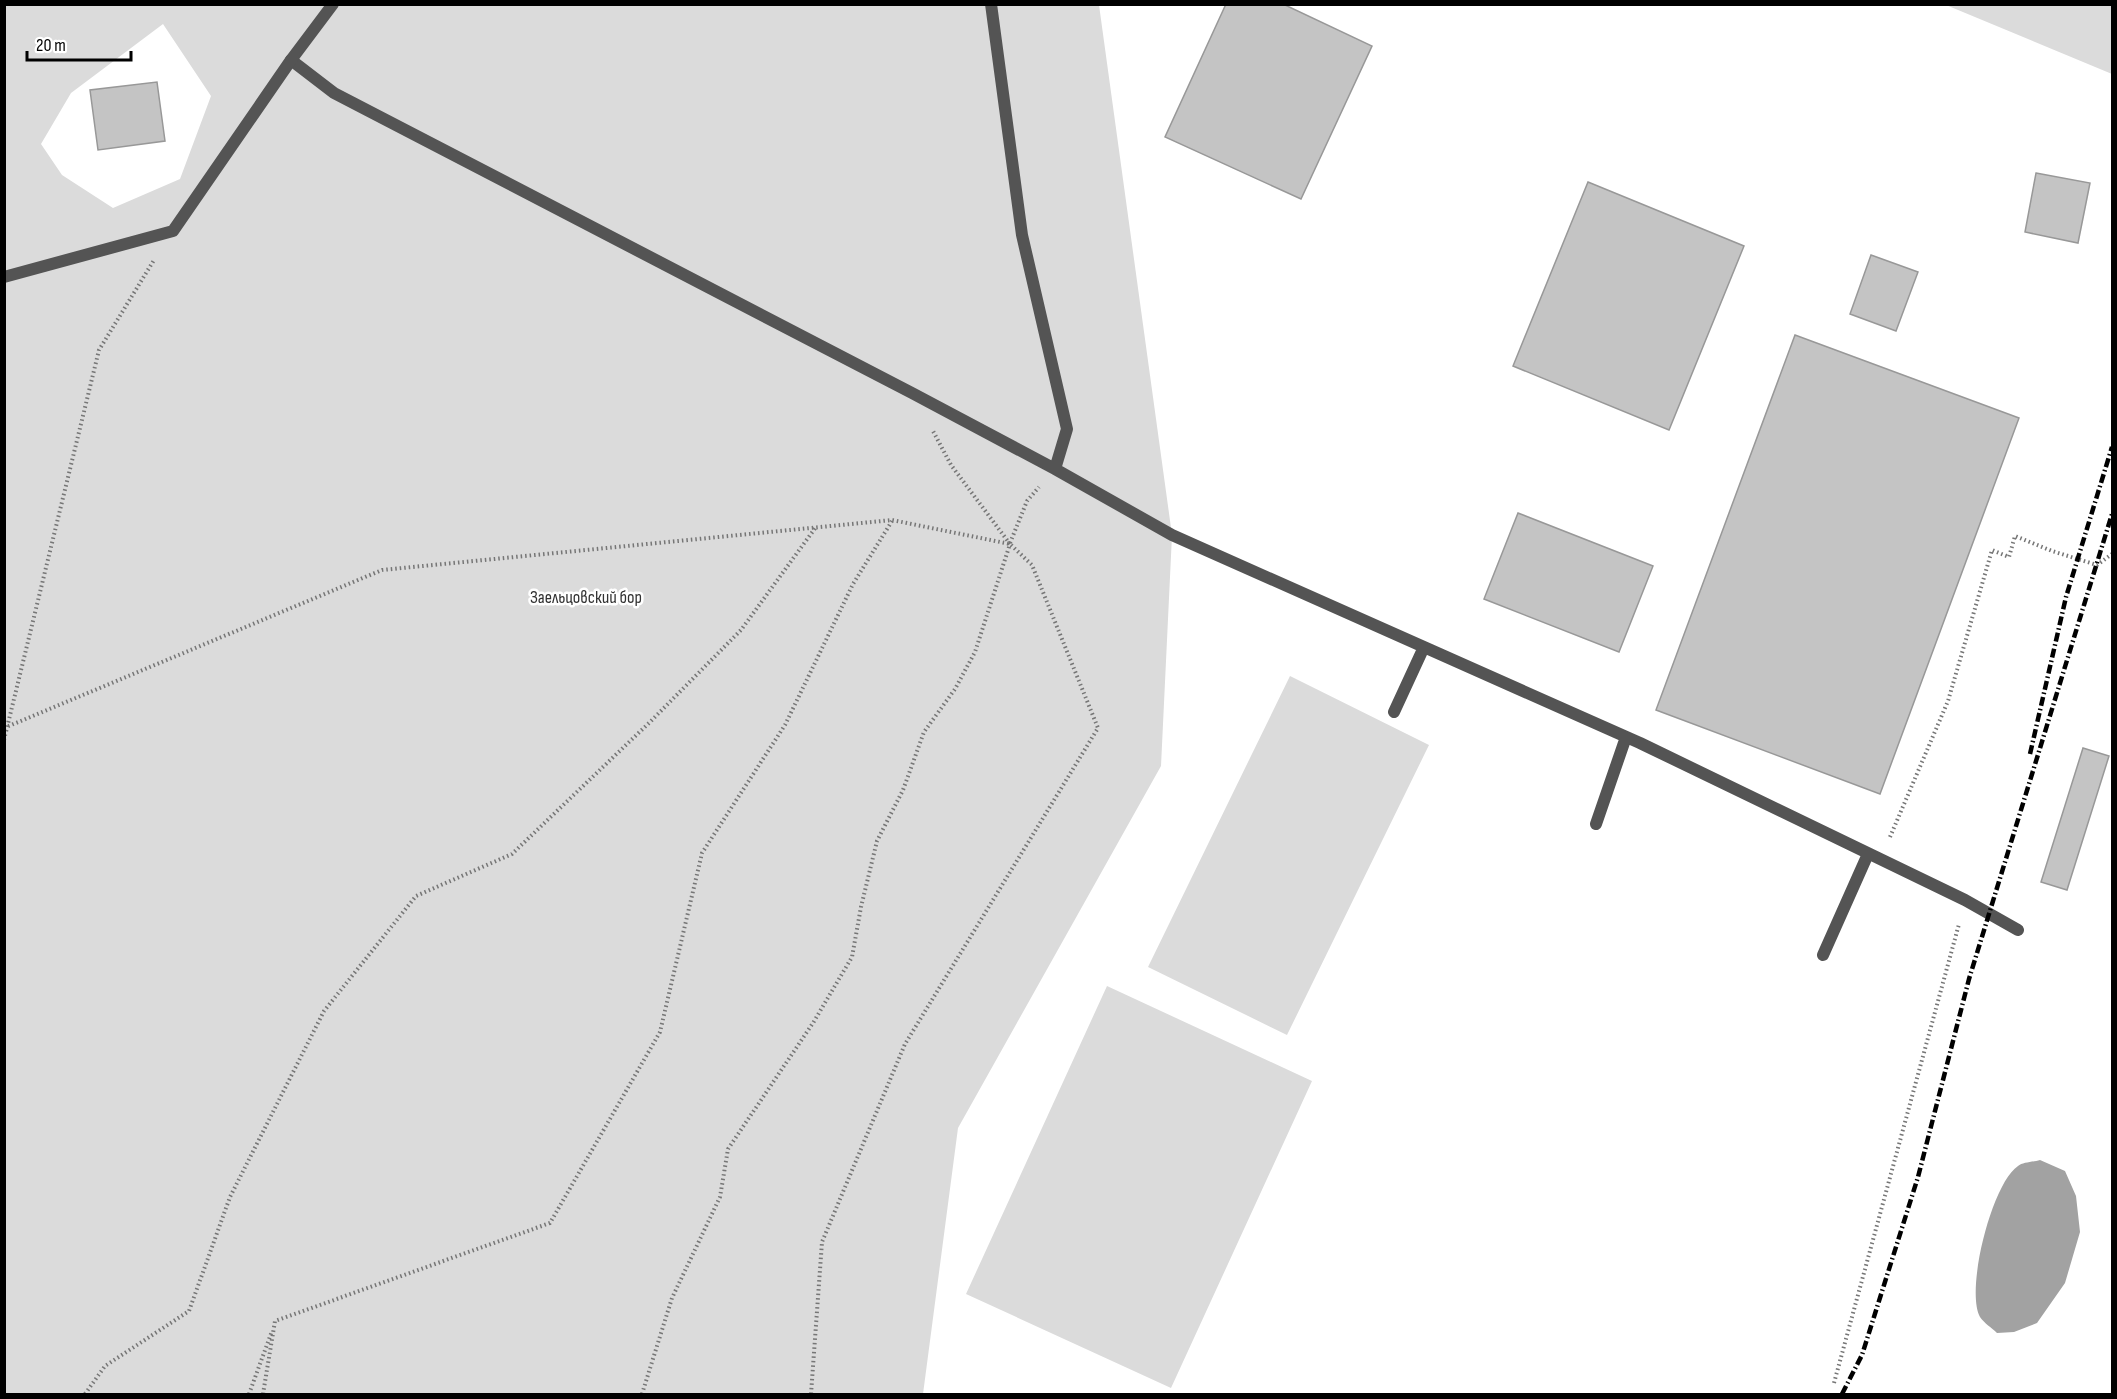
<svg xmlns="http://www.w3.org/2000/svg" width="2117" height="1399" font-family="'Sofia Sans Condensed',sans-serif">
<rect width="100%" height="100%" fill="#fff"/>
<path fill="#dbdbdb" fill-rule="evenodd" d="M 5,5 L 1099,5 L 1172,535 L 1161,766 L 958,1128 L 923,1394 L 5,1394 ZM 163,24 L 211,96 L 180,179 L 113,208 L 62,175 L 41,144 L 71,93 Z
M 1946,5 L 2112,5 L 2112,74 Z
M 1290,676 L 1429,745 L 1287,1035 L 1148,967 Z
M 1107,986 L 1312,1081 L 1171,1388 L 966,1294 Z"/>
<path fill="#a2a2a2" d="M 2040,1160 L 2065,1171 L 2076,1196 L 2080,1232 L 2065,1283 L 2037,1323 L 2014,1332 L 1997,1333 C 1992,1328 1984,1323 1980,1317 C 1965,1290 1992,1183 2018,1166 C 2023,1162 2034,1162 2040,1160 Z"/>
<path fill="#c4c4c4" stroke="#989898" stroke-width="1.5" d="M 1226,4 L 1283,4 L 1372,46 L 1301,199 L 1165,137 Z
M 157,82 L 165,141 L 98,150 L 90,90 Z
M 2036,173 L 2090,183 L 2078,243 L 2025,232 Z
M 1588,182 L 1744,246 L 1669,430 L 1513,366 Z
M 1871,255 L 1918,272 L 1896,331 L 1850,314 Z
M 1795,335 L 2019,418 L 1880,794 L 1656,710 Z
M 1518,513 L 1653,566 L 1619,652 L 1484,599 Z
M 2083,748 L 2109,756 L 2067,890 L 2041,882 Z"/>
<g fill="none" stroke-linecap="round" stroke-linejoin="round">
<path stroke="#767676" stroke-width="4" stroke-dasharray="1.5 3" stroke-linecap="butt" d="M 1010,543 L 1027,501 L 1039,487
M 4,728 L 382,570 L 892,520 L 1010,544 L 1032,565 L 1098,728 L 905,1044 L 822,1242 L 811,1394
M 4,740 L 99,350 L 154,260
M 1890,837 L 1948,701 L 1992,550 L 2009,557 L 2015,536 L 2052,551 L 2097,565 L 2112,554
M 1834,1383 L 1959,924
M 85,1394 L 105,1366 L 189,1311 L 230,1197 L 324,1011 L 416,896 L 512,854 L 650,722 L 741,630 L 816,527
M 249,1394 L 272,1331
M 263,1394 L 275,1321 L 550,1223 L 660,1032 L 702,853 L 785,725 L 853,584 L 892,521
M 642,1394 L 672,1298 L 720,1197 L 728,1149 L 813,1023 L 852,957 L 861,907 L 877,841 L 903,790 L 924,732 L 955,689 L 975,652 L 1010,544 L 951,465 L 933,431"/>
<path stroke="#545454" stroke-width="12" d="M 991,4 L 1022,235 L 1067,429 L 1055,469
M 291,60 L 334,93 L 912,393 L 1055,469 L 1172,535 L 1640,743 L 1965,900 L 2018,930
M 1394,712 L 1424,647
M 1596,824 L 1626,737
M 1823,955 L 1868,854"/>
<path stroke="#545454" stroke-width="12" d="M 4,277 L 173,231 L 291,60 L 333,4"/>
<path stroke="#000" stroke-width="4.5" stroke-dasharray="9 3 1.5 3" stroke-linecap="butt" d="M 2030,754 L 2066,597 L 2112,447
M 1842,1394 L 1862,1355 L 1918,1177 L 1969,979 L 2112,514"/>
</g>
<g text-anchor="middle" stroke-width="5" stroke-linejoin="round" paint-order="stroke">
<g font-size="18" fill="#323232" stroke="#fff">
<text x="586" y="603">Заельцовский бор</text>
</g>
</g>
<rect width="2117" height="1399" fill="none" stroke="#000000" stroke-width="12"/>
<path d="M27 51v9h104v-9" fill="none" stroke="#000000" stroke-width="3"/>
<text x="36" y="51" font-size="18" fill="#000000" stroke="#ffffff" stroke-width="4.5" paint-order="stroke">20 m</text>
</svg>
